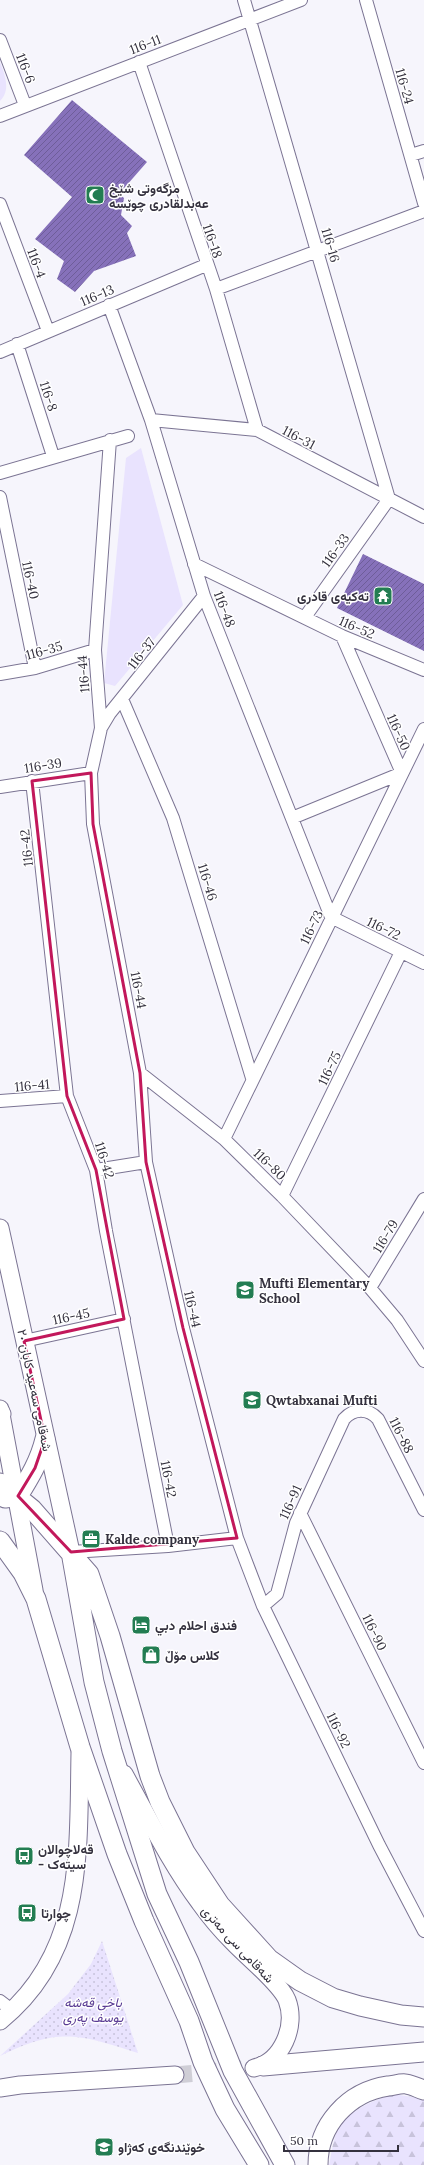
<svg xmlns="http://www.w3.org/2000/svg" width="424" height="2165" font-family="Lora,Vazirmatn,serif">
<defs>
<pattern id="forest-firs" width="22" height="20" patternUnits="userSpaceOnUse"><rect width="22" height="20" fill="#e9e3fe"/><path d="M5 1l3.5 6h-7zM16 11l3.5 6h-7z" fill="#c8c3db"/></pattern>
<pattern id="garden-dots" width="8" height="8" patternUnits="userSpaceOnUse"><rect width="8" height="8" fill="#e9e3fe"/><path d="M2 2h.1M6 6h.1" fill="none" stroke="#c8c3db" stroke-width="1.8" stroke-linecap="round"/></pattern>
<pattern id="building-hatch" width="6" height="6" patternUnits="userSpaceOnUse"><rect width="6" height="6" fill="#8671ba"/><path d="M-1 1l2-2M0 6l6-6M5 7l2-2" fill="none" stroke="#6e5d99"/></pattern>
</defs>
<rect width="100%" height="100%" fill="#f6f5fc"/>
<path fill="url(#forest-firs)" d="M 394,2094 L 424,2099 L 424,2165 L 329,2165 C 331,2156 332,2146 335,2137 C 343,2112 371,2101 394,2094 Z"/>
<path fill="#e9e3fe" d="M 0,62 C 5,75 11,90 0,101 Z
M 141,448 L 183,605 L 115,686 L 104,683 L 126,458 Z"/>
<path fill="url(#garden-dots)" d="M 102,1941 L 138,2053 C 78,2034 59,2027 0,2056 L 68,1994 L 91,1964 Z"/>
<path fill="url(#building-hatch)" d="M 72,100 L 147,162 L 119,194 L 124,198 L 121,215 L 132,226 L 127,233 L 136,256 L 94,271 L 75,292 L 57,279 L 64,261 L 35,239 L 72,197 L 24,155 Z
M 363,554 L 424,584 L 424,651 L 337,608 Z"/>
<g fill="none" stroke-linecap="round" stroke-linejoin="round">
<path stroke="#cfced6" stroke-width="17" stroke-dasharray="17 8" stroke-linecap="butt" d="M 175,2075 L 254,2068"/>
<g stroke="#7b7493" stroke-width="14">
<path id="street" d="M 244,0 L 389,499 L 305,617
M 366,0 L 424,203
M 0,40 L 25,105
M 139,62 L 216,289 L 257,430
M 0,116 L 301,0
M 411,155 L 424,151
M 0,204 L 48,331
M 216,289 L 424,211
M 109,305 L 151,420 L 204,596 L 331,917 L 424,963
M 17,344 L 53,456
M 0,352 L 206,265
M 151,420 L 257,430 L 424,517
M 110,440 L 95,650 L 101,728 L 91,773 L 93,824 L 140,1073 L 146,1162 L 183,1328 L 237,1538 L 263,1606 L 379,1845 L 424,1931
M 0,473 L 128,436
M 0,497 L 35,668
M 194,564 L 342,636 L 424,670
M 0,674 L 35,668 L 95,650
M 122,699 L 173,818 L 252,1078
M 101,728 L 110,713 L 204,596
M 32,781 L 67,1096 L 96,1170 L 106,1231 L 168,1546
M 0,787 L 91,773
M 292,818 L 402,773 L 342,636
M 140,1073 L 224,1139 L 282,1196 L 370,1288 L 397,1320 L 424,1361
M 0,1101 L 67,1096
M 224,1139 L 424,729
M 96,1170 L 146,1162
M 282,1196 L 401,952
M 370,1288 L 424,1199
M 24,1341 L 124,1319
M 300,1513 L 424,1763
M 71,1552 L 168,1546 L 237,1538
M 263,1606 L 277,1594 L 296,1523 L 344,1419 C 354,1408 368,1408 378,1419 L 424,1510
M 0,2001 L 13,2011"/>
</g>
<g stroke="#7b7493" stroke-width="19">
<path id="secondary" d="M 0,1228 L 71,1552
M 0,1409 L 34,1590
M 124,1774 C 148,1817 170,1863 200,1903 C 210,1917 221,1930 233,1942 C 247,1957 280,1983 287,2000 C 297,2026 282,2062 254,2068
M 0,2021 C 85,1953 78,1852 80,1753
M 0,2088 L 20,2085 L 175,2075"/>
</g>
<g stroke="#7b7493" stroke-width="21">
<path id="primary" d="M 0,1416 L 1,1414
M 0,1483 L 32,1509 L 89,1574 L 110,1636 L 150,1776 L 160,1802 L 185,1852 L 220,1905 L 269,1959 L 300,1981 L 333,1998 L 360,2006 L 401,2015 L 424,2017
M 5,1498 L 18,1496 C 30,1477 40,1460 45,1439
M 0,1541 L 23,1573 L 36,1599 L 80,1747 L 117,1854 L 144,1921 L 189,2021 L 203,2062 L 225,2109 L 259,2165
M 71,1552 L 94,1682 L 112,1751 L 157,1894 L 189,1962 L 233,2071 L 285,2165
M 263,2066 L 424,2052
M 318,2165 C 318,2125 348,2092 388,2086 C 393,2086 400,2083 406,2084 C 412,2085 418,2088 424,2090"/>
</g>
<use href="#street" stroke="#fff" stroke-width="12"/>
<use href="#secondary" stroke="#fff" stroke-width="17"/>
<use href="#primary" stroke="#fff" stroke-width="19"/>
</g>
<path fill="none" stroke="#c2185b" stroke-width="3" stroke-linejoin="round" d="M 91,773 L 93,824 L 140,1073 L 146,1162 L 183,1328 L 237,1538 L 71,1552 L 18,1496 L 35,1468 L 45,1439 L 24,1341 L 124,1319 L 96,1170 L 67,1096 L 32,781 Z"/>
<defs>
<g id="mosque-square" transform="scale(1)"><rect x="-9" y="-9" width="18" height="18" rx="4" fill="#237d52" stroke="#fff"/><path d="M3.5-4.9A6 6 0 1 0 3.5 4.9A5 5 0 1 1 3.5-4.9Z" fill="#fff"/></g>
<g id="temple-square" transform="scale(1)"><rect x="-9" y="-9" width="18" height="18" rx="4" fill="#237d52" stroke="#fff"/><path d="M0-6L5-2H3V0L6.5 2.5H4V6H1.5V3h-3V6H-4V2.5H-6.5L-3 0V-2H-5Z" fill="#fff"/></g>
<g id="school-square" transform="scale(1)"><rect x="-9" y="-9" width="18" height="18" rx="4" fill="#237d52" stroke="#fff"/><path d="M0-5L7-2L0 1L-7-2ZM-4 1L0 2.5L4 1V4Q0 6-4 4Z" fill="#fff"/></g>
<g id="office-square" transform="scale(1)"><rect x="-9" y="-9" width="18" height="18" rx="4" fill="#237d52" stroke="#fff"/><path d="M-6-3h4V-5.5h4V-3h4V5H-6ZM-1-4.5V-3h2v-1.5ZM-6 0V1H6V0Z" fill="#fff"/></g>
<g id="hotel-square" transform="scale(1)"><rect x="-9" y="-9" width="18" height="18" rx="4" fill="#237d52" stroke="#fff"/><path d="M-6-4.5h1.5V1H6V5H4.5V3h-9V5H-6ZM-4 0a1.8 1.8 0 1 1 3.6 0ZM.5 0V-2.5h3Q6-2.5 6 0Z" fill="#fff"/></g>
<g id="shop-square" transform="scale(1)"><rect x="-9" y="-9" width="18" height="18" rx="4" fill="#237d52" stroke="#fff"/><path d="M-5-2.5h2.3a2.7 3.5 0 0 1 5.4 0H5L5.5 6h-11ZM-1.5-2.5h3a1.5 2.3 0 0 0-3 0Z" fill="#fff"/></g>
<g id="bus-square" transform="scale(1)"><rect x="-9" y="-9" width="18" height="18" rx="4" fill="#237d52" stroke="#fff"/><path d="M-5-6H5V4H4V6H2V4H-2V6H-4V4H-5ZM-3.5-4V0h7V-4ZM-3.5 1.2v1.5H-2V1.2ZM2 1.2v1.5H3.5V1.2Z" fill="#fff"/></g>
</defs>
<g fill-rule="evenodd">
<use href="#mosque-square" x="95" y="195"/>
<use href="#temple-square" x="383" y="596"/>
<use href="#school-square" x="245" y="1290"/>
<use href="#school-square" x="252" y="1400"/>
<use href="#office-square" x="91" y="1539"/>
<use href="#hotel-square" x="141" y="1625"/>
<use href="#shop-square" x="151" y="1655"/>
<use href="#bus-square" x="24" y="1856"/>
<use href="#bus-square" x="27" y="1913"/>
<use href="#school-square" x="104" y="2147"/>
</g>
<g text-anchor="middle" stroke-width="3" stroke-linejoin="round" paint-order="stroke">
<g font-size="13" fill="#34313e" stroke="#fff">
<text transform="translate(145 44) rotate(-21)" y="5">116-11</text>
<text transform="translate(26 68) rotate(69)" y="5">116-6</text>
<text transform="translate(405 86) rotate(74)" y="5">116-24</text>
<text transform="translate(213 241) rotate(71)" y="5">116-18</text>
<text transform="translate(331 245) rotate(74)" y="5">116-16</text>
<text transform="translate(37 263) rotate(69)" y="5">116-4</text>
<text transform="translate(97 295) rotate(-23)" y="5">116-13</text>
<text transform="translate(49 396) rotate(72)" y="5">116-8</text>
<text transform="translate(299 437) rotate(28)" y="5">116-31</text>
<text transform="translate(335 550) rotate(-55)" y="5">116-33</text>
<text transform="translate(31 580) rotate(78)" y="5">116-40</text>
<text transform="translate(225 609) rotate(69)" y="5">116-48</text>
<text transform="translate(357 627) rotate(24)" y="5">116-52</text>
<text transform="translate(44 650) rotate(-15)" y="5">116-35</text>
<text transform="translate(141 653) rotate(-52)" y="5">116-37</text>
<text transform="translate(83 674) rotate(-95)" y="5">116-44</text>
<text transform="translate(399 732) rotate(66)" y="5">116-50</text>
<text transform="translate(43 765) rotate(-9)" y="5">116-39</text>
<text transform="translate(26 848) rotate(-96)" y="5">116-42</text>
<text transform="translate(208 882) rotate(73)" y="5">116-46</text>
<text transform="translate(311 927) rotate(-64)" y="5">116-73</text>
<text transform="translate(384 928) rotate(26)" y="5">116-72</text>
<text transform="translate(139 990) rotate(79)" y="5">116-44</text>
<text transform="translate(329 1068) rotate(-64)" y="5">116-75</text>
<text transform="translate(32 1085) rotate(-5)" y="5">116-41</text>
<text transform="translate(105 1160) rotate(73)" y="5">116-42</text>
<text transform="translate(270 1164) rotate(44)" y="5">116-80</text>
<text transform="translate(385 1236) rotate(-59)" y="5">116-79</text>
<text transform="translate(193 1309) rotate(77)" y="5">116-44</text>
<text transform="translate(71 1316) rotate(-12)" y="5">116-45</text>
<text transform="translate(35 1390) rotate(78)" y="5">شەقامی سەعید کابان ٢٠</text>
<text transform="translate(402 1435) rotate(63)" y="5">116-88</text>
<text transform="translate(169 1479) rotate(79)" y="5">116-42</text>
<text transform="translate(290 1502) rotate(-66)" y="5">116-91</text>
<text transform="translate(375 1632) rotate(64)" y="5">116-90</text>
<text transform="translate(339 1730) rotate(64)" y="5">116-92</text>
<text transform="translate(238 1944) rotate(47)" y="5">شەقامی سی مەتری</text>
</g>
<g font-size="13" font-weight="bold" fill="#34313e" stroke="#fff" text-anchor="start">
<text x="109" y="193">مزگەوتی شێخ<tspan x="109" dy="15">عەبدلقادری چوێسە</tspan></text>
<text x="369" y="601" text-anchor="end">تەکیەی قادری</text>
<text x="259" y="1288">Mufti Elementary<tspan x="259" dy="15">School</tspan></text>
<text x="266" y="1405">Qwtabxanai Mufti</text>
<text x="105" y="1544">Kalde company</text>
<text x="155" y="1630">فندق احلام دبي</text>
<text x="165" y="1660">کلاس مۆڵ</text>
<text x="38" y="1854">قەلاچوالان<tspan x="38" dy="15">- سیتەک</tspan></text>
<text x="41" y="1918">چوارتا</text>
<text x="118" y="2152">خوێندنگەی کەژاو</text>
</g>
<g font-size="13" font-style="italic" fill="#593a93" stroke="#fff">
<text x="93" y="2007">باخی قەشە<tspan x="93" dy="15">یوسف پەری</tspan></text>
</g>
</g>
<path d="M284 2145v6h114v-6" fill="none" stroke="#34313e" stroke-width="2"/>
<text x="290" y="2145" font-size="12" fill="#34313e" stroke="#ffffff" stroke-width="3" paint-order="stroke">50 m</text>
</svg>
